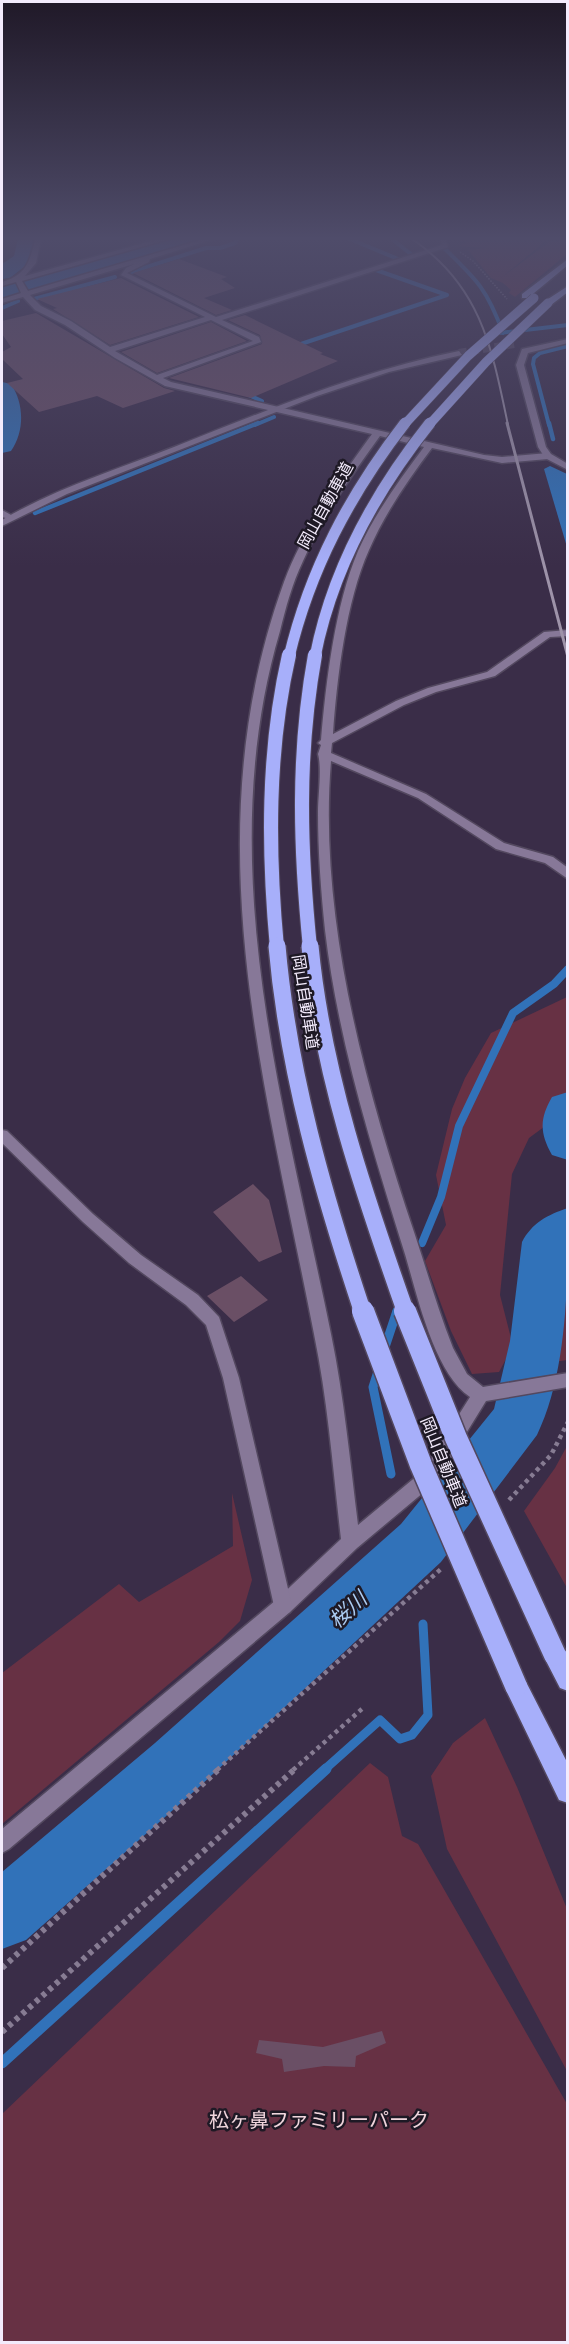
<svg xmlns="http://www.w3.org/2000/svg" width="569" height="2344" font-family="'PT Sans','Noto Sans JP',sans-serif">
<rect width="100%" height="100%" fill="#3a2d48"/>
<path fill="#673144" d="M 464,239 L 548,239 L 501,278 L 549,242 L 567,239 L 567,254 L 515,297 L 509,293 L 511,290 L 503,283 L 491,278 L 468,250 L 486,248 L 457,246 L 468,243 L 458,241 Z
M 567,997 L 567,1116 L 552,1121 L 529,1138 L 512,1174 L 500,1295 L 513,1346 L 499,1372 L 472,1374 L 451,1331 L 425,1261 L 446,1225 L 436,1175 L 452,1109 L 465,1078 L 491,1033 Z
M 567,1290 L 567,1360 L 548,1363 L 558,1295 Z
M 567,1446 L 567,1588 L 524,1511 L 555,1468 Z
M 232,1493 L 252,1580 L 240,1621 L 219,1642 L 2,1824 L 2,1673 L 119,1584 L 139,1602 L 233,1546 Z
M 485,1718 L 517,1787 L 567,1909 L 567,2071 L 447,1849 L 431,1776 L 453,1743 Z
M 370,1763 L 388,1777 L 402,1836 L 418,1844 L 567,2104 L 567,2342 L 2,2342 L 2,2114 Z"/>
<path fill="#3172b9" d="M 550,466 L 567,474 L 567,547 L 544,469 Z"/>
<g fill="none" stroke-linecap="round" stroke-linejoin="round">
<path stroke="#3172b9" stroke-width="4" d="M 350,239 L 398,259
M 392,239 L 412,255
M 444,248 C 477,280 487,289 503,333
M 128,273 L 206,248 L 220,248 L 235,243 L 237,239
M 34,299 L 115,277
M 2,308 L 18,301
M 499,333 L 568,325
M 295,346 L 447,295 L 376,270 L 383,267
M 244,393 L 262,401
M 255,425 L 274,417
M 549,425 L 533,364 L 534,358 L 540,353 L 568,346"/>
<path stroke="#3172b9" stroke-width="4.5" d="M 549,423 L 553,439
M 35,513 L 258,423"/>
<path stroke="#3172b9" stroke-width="8" d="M 422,1243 L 441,1197 L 459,1126 L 513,1013 L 554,984 L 568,969
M 396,1313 L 398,1308"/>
<path stroke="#3172b9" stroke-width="9" d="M 384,1350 L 397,1311
M 379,1368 L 373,1387 L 391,1474
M 324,1770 L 380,1720 L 400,1739 L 412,1735 L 428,1715 L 423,1624"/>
<path stroke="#3172b9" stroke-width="11" d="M 2,2063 L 326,1769"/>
<path fill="#3172b9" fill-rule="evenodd" d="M 18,239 L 38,239 L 34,259 L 10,278 L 2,279 L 2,264 L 14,256 Z
M 165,239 L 198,239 L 195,243 L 2,299 L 2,286 Z
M 2,382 L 11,384 C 24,403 25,431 11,451 L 2,453 Z
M 568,1092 L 568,1160 L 552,1155 C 539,1132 540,1118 552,1097 Z
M 568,1208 C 568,1279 568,1371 537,1435 L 441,1562 L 199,1787 L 26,1940 L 2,1949 L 2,1872 L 155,1743 L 401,1524 L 494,1409 L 510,1341 L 522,1242 C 532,1223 547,1215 568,1208 Z"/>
</g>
<path fill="#6a4f65" d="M 179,259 L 227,277 L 221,279 L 235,288 L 204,298 L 232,310 L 216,315 L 133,273 Z
M 121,278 L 199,317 L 110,345 L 53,309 L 57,308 L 37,299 Z
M 36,313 L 164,388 L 175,391 L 123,408 L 97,396 L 39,412 L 7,383 L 23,379 L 2,359 L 2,352 L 11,347 L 2,334 L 2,321 Z
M 245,315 L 323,353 L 320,354 L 338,361 L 251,398 L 169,378 L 262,344 L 260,335 L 228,320 Z
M 211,322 L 247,341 L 157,373 L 121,352 Z
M 253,1184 L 269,1200 L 282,1252 L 259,1262 L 213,1212 Z
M 241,1276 L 268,1300 L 234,1322 L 207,1296 Z
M 382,2031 L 386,2043 L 356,2056 L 355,2067 L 324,2066 L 284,2072 L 282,2059 L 256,2053 L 259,2040 L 323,2047 Z"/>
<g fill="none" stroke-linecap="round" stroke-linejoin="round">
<path stroke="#564a63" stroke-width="8" stroke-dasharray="8 4" stroke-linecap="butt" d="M 459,353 L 514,344"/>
<g stroke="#53485f" stroke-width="3">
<path id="minor" d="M 35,239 L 41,239 L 36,263 L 25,276 L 158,239 L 169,239 L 22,281 L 28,291 L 204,239 L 214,239 L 150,259 L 149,262 L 127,273 L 216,317 L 442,245 L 440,239 L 446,239 L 448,247 L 222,320 L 259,337 L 261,342 L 163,378 L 171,382 L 484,455 L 502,457 L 548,453 L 552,456 L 548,459 L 502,463 L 432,448 C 408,480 385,513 369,550 C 346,601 337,678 333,734 L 396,701 L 428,688 L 487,672 L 544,632 L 568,630 L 568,636 L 550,637 L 495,676 L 436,692 L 404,705 L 332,743 L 331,753 L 426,794 L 504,843 L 553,857 L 568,868 L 568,879 L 545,863 L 496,849 L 418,798 L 331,761 C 318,917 365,1086 414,1232 C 427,1271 438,1310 453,1348 L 467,1374 L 483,1387 L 568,1373 L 568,1387 L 486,1401 L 436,1482 L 357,1548 L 290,1612 L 9,1849 L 2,1853 L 2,1829 L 276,1600 L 341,1539 C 333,1470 328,1402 314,1334 C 265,1081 192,836 284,582 C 304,528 339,480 372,434 L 165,386 L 115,358 L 65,325 L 35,310 L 23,297 L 2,303 L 2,299 L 21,293 L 16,282 L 2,286 L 2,282 C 26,275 30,262 35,239 ZM 134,264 L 126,268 L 121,275 L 205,317 L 110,347 L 71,321 L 41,306 L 30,295 ZM 211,320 L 253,341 L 157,375 L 115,351 ZM 380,436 L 424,447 C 400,479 375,513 358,551 C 335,605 326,682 321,740 L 318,743 L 321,745 L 318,754 C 322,768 318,796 318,812 C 318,852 321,891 325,930 C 338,1040 371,1145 404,1251 C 417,1293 433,1372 470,1397 L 424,1470 L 358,1525 C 350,1461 344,1397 331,1334 C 284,1104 211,864 280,631 C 286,607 292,584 303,561 C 323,516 351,476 380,436 Z
M 2,510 L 13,516 L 13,520 L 2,517 Z"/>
</g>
<g stroke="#53485f" stroke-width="3">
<path id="tertiary" d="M 568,339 L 568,343 L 528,353 L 524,365 L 546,447 L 551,454 L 568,464 L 568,470 L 545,458 L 538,447 L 516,365 L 522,349 Z
M 459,351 L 462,355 L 389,372 L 317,396 L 67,494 L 2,526 L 2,520 C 56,488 116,470 174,447 C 268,410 360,371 459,351 Z
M 2,1130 L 7,1131 L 93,1214 L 141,1255 L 198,1295 L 219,1317 L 239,1378 L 292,1606 L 290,1612 L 283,1615 L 276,1612 L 274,1606 L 223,1378 L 206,1325 L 186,1305 L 129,1263 L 83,1222 L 2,1143 Z"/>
</g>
<g stroke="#53485f" stroke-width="3">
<path id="motorway" d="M 568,259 L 568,265 L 528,298 L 522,298 L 522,294 Z
M 568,286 L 568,292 L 551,305 L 545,305 L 545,301 Z
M 555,1644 L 563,1647 L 568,1655 L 568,1691 L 560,1688 L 543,1655 L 547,1647 Z
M 516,1674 L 524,1678 L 568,1764 L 568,1803 L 559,1800 L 504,1686 L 508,1678 Z"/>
</g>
<path stroke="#877c93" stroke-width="1.5" stroke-dasharray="1.5 1.5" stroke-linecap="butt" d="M 460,252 L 473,261 L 507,299"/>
<path stroke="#877c93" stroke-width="4.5" stroke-dasharray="4 4" stroke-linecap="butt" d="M 509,1500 L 551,1455 L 568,1422
M 217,1770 L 441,1569
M 293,1770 L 363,1708"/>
<path stroke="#877c93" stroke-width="6" stroke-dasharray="4.5 4.5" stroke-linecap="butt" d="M 2,1968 L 219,1769
M 2,2032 L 295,1769"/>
<use href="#minor" fill="#877898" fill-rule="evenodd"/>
<use href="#tertiary" fill="#877898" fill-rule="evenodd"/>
<use href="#motorway" fill="#a7affa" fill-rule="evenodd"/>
<path stroke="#9e93a9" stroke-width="2" d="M 412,239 C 481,286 492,348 508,425"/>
<path stroke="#9e93a9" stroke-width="3" d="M 507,423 L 568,657"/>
<g stroke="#53485f" stroke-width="10" stroke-linecap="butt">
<path id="motorway-bridge-far4" d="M 404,425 L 468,356 L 534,298
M 429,425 L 486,362 L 548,303"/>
</g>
<g stroke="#53485f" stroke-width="13" stroke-linecap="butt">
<path id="motorway-bridge-far3" d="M 289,657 C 310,569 350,494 405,423
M 315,657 C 332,570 375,492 430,423"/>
</g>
<g stroke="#53485f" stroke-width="16" stroke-linecap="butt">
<path id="motorway-bridge-far2" d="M 277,948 C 268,851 267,751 289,655
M 310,948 C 300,848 297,754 315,655"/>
</g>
<g stroke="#53485f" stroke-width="20" stroke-linecap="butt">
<path id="motorway-bridge-far1" d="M 277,946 C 288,1072 323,1193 363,1313
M 310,946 C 322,1072 364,1194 406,1313"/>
</g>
<g stroke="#53485f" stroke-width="25" stroke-linecap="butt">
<path id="motorway-bridge" d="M 363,1311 L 421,1465 L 516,1686
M 405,1311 L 456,1438 L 555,1655"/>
</g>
<use href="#motorway-bridge-far4" stroke="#a7affa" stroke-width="9"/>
<use href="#motorway-bridge-far3" stroke="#a7affa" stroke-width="11"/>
<use href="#motorway-bridge-far2" stroke="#a7affa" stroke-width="14"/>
<use href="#motorway-bridge-far1" stroke="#a7affa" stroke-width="17"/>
<use href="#motorway-bridge" stroke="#a7affa" stroke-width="22"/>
</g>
<linearGradient id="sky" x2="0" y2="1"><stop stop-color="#201928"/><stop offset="0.42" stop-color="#4f4c6a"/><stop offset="1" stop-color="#4f4c6a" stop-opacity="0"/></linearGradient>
<rect width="569" height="567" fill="url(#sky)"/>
<g text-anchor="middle" stroke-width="5" stroke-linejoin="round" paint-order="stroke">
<g font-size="16" fill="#f3ebfc" stroke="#1e1925">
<text transform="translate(325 505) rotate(-61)" y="6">岡山自動車道</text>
<text transform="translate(306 1002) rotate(81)" y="6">岡山自動車道</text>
<text transform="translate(444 1462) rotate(68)" y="6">岡山自動車道</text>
</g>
<g font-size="20" fill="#f1d6dd" stroke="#1e1925">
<text x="319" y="2127">松ヶ鼻ファミリーパーク</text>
</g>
<g font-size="21" font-style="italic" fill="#abcbf1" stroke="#1e1925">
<text transform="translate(348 1610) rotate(-42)" y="7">桜川</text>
</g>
</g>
<rect width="569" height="2344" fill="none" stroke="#f3ebfc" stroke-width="6"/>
</svg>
